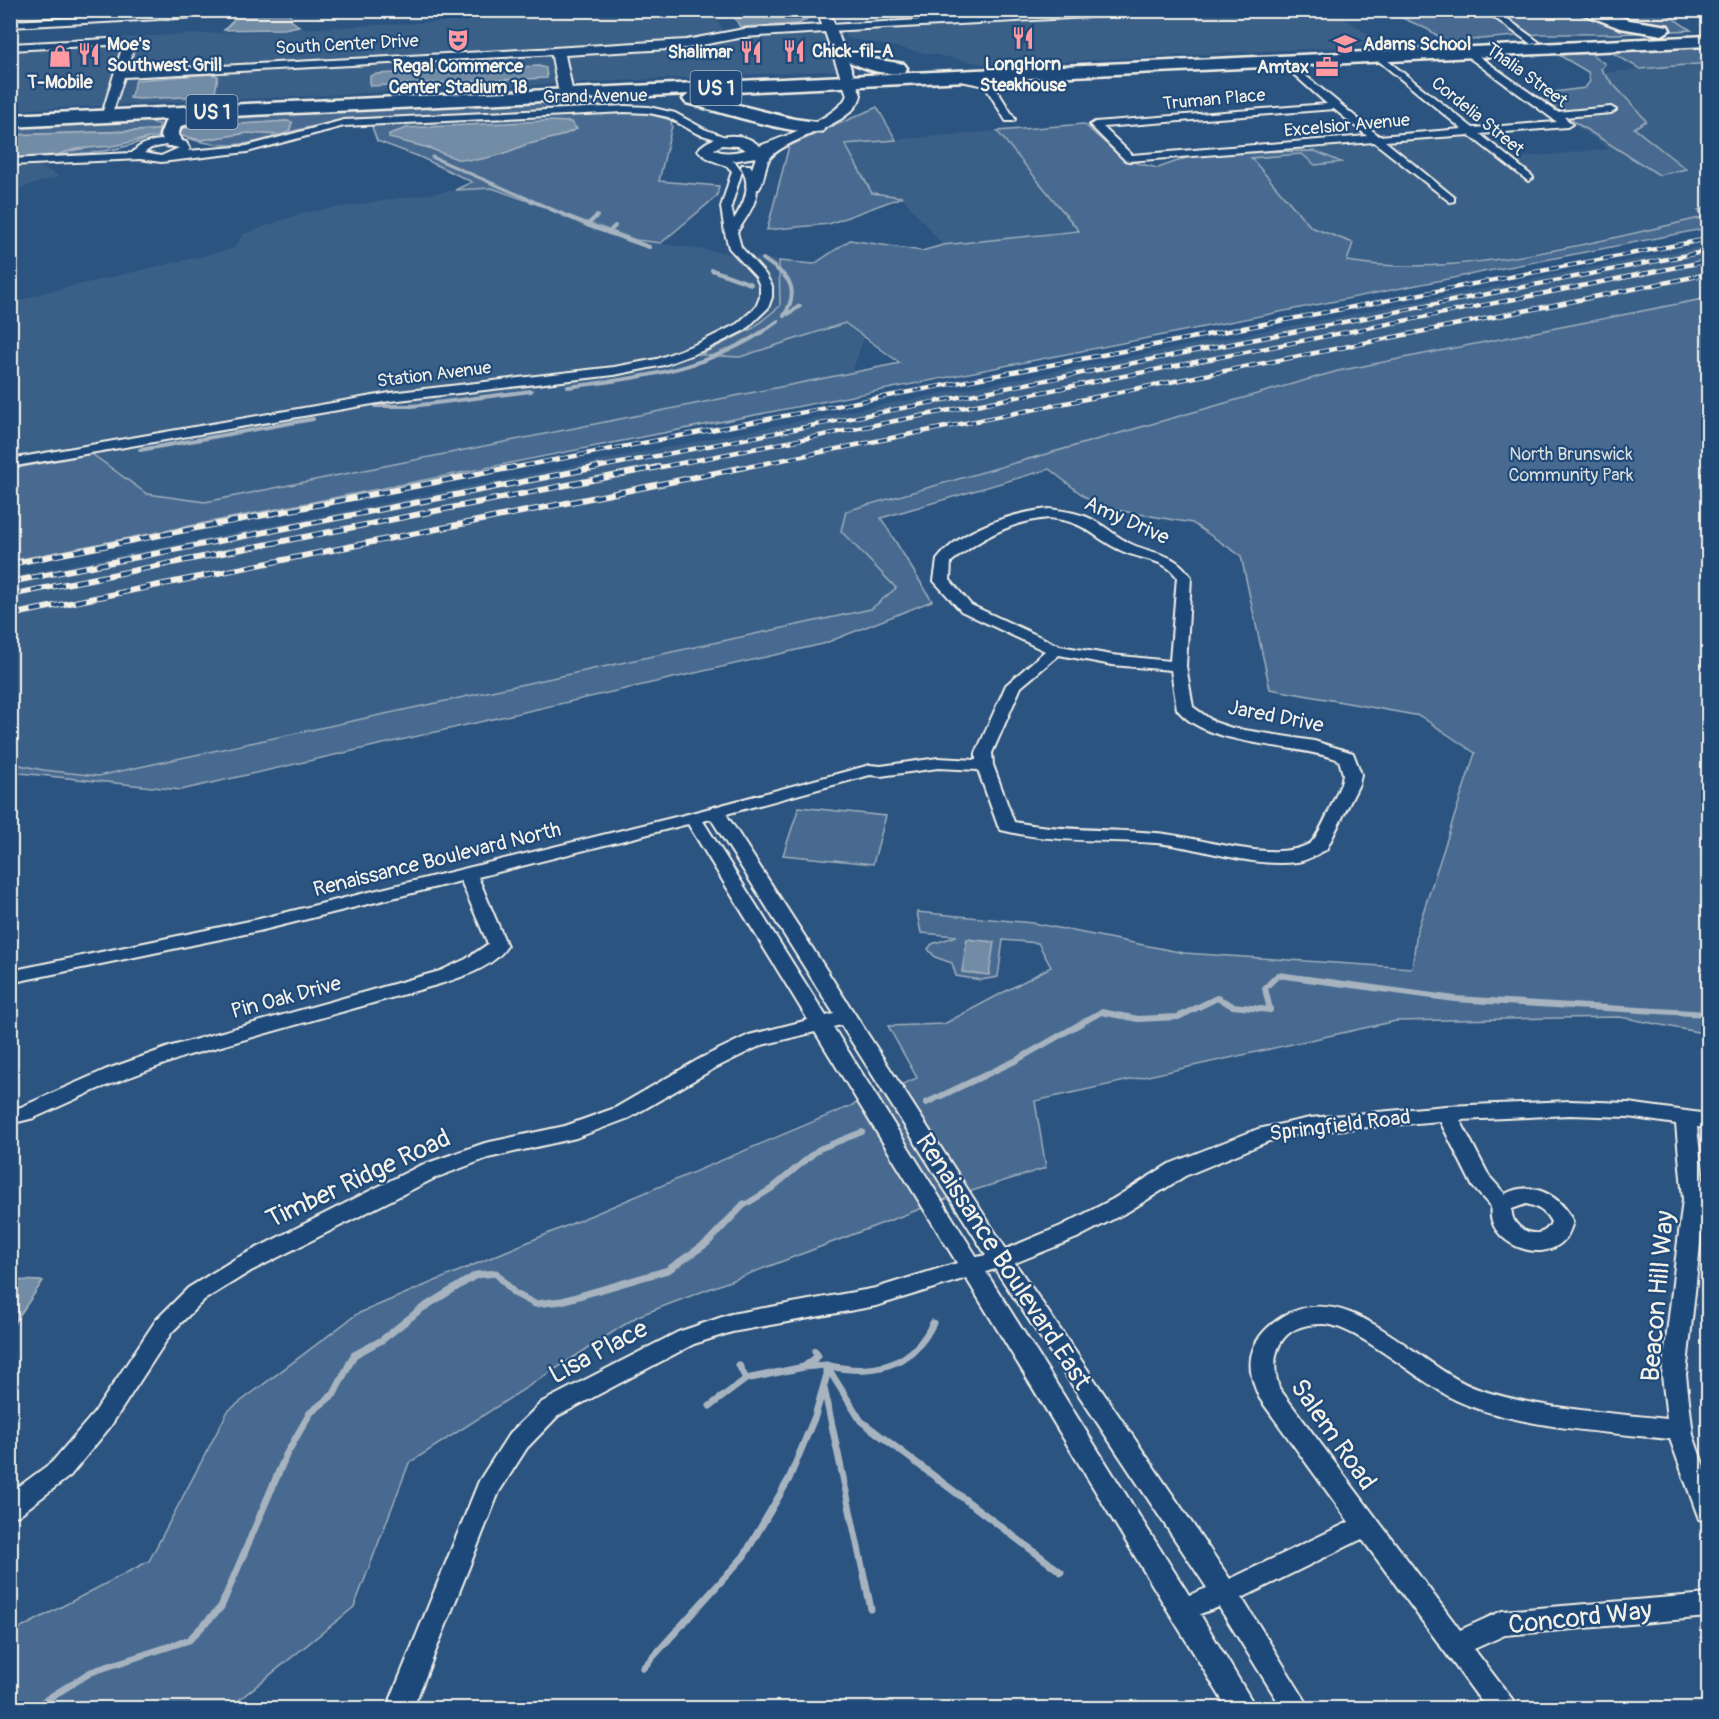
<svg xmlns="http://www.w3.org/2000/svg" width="1719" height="1719" font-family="Pangolin,sans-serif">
<rect width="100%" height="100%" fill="#2c5481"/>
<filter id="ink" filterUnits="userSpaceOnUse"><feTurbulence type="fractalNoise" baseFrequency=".0167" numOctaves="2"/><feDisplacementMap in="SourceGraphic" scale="12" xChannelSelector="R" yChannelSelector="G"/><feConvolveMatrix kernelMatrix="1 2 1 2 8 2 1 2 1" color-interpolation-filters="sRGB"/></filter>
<g filter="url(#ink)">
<path fill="#3b6088" d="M 1333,10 L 1383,45 L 989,65 L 847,38 L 843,27 L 1161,11 Z
M 665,11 L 713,11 L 724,33 L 731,35 L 829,28 L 844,70 L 11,110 L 11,43 Z
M 1708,63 L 1708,207 L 1699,210 L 1705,217 L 1655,228 L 1510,257 L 1425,265 L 1377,266 L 1347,261 L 1353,243 L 1311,227 L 1250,158 L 1302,154 L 1315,165 L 1340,162 L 1315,151 L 1318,146 L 1478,133 L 1513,158 L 1609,149 L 1540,100 L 1546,95 L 1608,89 L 1602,73 Z
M 997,131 L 1080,231 L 943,245 L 902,197 L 872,193 L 845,144 Z
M 28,161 L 60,176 L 11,191 L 11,162 Z
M 492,188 L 636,240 L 865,273 L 872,313 L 844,396 L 11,561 L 10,304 L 39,294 L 233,249 L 244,234 L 302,213 L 455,190 Z
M 1708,245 L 1708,298 L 1338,371 L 846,511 L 841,531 L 897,588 L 871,609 L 98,776 L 43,770 L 11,763 L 11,577 L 799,421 Z"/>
<path fill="#496b90" stroke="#9eaebc" stroke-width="1.5" d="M 1387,11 L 1662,11 L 1691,30 L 1616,34 L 1540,34 L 1447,42 L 1427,29 Z
M 1708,46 L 1708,63 L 1640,69 L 1611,52 Z
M 1590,53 L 1605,64 L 1601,69 C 1614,88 1632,102 1646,121 L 1634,128 L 1686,169 L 1659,175 L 1544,103 L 1554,92 L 1585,88 L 1590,81 L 1588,72 L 1559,55 Z
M 615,97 L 614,106 L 345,119 L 289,132 L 292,122 L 287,121 L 182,129 L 182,121 L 203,117 Z
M 877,107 L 896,140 L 845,144 L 872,193 L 902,197 L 829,224 L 767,230 L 789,146 Z
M 627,112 L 649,114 L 671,120 L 672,126 L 659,181 L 719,186 L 717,196 L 661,243 L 636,240 L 492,188 L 455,190 L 472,182 L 420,157 L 377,141 L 372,127 L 378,124 Z
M 138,120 L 160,124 L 158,130 L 11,135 L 10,126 Z
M 1084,124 L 1124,160 L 1158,168 L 1203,152 L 1315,151 L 1341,162 L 1315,165 L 1302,154 L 1251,158 L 1311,227 L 1353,243 L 1347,261 C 1454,280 1598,241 1704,217 L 1698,210 L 1708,207 L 1708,228 L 11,561 L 11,469 L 92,454 L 147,494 L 205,502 L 900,363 L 845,323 L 740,357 L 700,355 L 753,328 L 780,306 L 779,261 L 814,264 L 850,240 L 922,251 L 943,245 L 1079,231 L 997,131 Z
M 248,133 L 280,135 C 245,147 217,149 182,136 L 202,140 Z
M 149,138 C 120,152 88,153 56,155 C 87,145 118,144 149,138 Z
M 1708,298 L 1708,1034 L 1620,1017 L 1396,1021 L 1035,1101 L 1046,1168 L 949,1198 L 638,1316 L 409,1463 L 354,1607 L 229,1708 L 10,1708 L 11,1633 L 149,1561 L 228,1411 L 357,1314 L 917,1078 L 888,1026 L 944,1024 L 1051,967 L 1038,943 L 1003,940 L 998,977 L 981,980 L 956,976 L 952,963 L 935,957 L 928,949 L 932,944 L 957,936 L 921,933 L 917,912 L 1033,923 L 1184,953 L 1412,968 L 1417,931 L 1475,753 L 1420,716 L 1270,689 L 1241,556 L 1192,523 L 1098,507 L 1049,469 L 881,518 L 932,601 L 823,644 L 181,790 L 11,772 L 10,763 L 43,770 L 98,776 L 871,609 L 896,588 L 841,531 L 846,511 L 1338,371 Z
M 799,807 L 886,816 L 873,864 L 783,855 Z"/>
<path fill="#738ca6" stroke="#a7b4c0" stroke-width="1.5" d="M 233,11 L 290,11 L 291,20 L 299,26 L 284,29 L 224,30 L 233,21 Z
M 731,11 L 802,11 L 807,20 L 798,24 L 740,27 Z
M 539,66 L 546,68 L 547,78 L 370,86 L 370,76 L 376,74 Z
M 212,74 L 218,76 L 215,93 L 209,96 L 139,99 L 130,98 L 136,80 Z
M 286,121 L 292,122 L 289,132 L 280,135 L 248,133 L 202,140 L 182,136 L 149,138 L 112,146 L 76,149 L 56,155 L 11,158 L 10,135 L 139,131 Z
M 546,121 L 571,122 L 577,129 L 561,136 L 525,145 L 500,155 L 477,160 L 457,159 L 429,148 L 389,138 L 389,134 L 407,128 Z
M 967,939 L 994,942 L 989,975 L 962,972 Z
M 11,1280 L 43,1281 L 11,1328 L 10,1280 Z"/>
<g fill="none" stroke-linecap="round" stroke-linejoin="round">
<path stroke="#a7b4c0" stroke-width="3" d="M 432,157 L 549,208"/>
<path stroke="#a7b4c0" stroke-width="4" d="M 546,207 L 587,225 L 649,247
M 587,225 L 597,216
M 608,233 L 615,226
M 763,259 C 787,276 802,286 784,316
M 712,270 L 751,284
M 788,314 L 800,306
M 568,387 C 645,377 714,369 778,321
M 375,406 L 412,406 L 531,391
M 140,450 L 313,419"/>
<path stroke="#a7b4c0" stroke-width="6" d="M 926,1103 L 1015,1061 L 1101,1012 L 1138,1019 L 1178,1017 L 1217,998 L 1233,1006 L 1270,1010 L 1265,988 L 1278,975 L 1455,999 L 1708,1014
M 743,1206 L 771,1189 L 819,1149 L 862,1132"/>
<path stroke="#a7b4c0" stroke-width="7" d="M 826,1365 L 861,1421 L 1061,1572
M 826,1365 C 871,1376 912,1368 933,1323
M 805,1366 L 818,1356 L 815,1351
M 824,1388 L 871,1609
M 710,1406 L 746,1379
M 643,1668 L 744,1556 L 789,1479 L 815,1416 L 826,1378 L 826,1365 L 804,1367 L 746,1379 L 739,1365
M 33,1708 L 91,1672 L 189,1640 L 221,1607 L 286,1455 L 310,1413 L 334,1394 L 354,1355 L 382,1340 L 421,1309 L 476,1275 L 496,1273 L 514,1293 L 535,1304 L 562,1301 L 668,1270 L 707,1243 L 744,1204"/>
<g stroke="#f4f1e8" stroke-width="4">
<path id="street" d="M 1105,10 L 1168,10 L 1164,13 L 829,31 L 824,28 L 829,25 Z
M 1484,10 L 1495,10 L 1539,42 L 1531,44 Z
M 213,11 L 217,14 L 216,16 L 10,27 L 10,21 Z
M 108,39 L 131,46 L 133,50 L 126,71 L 558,48 L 563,51 L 558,54 L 124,77 L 113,111 L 108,114 L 103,111 L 122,48 L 108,45 L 10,50 L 10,44 Z
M 1464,50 L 1470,50 L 1557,112 L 1611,107 L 1616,110 L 1611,113 L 1564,117 L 1572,124 L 1567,127 L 1480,134 L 1532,176 L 1533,178 L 1528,181 L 1469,135 L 1385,141 L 1454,197 L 1454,201 L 1450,202 L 1374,142 L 1129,161 L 1125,160 L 1090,125 L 1095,122 L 1327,104 L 1281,63 L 1279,61 L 1284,58 L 1379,136 L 1462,129 L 1375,58 L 1375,54 L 1378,53 L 1473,128 L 1557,122 L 1464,54 ZM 1334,109 L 1367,136 L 1132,155 L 1103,127 Z
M 954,74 L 992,82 L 1015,119 L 1014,121 L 1006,121 L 985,86 L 951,79 L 949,77 Z
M 625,106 L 649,107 L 675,113 L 704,129 L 736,141 L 731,144 L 696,133 L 668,117 L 649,113 L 625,112 L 344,126 L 247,152 L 161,162 L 140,159 L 10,165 L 10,159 L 132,153 C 145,138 167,138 186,142 L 190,149 L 188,151 L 247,146 L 344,120 ZM 166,145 L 179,148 L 161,156 L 144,153 L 151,148 Z
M 715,155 L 735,162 L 742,171 L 731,207 L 734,219 C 745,202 752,186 741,167 L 742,165 L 750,165 C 766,190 752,210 737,232 L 741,247 L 765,274 L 772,286 L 772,297 L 768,308 L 745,330 L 707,349 L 664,365 L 614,375 L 390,401 L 10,467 L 10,459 L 390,393 L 614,367 L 657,359 L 699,343 L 737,324 L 756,307 L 760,297 L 760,286 L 756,277 L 729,248 L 725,233 L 721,207 L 732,171 L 727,166 L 711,160 L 710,158 Z
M 1049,509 C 1065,511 1081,513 1095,521 C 1108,528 1118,538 1131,544 C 1157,556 1173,551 1191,577 L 1186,666 L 1193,707 L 1214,722 L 1232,728 L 1314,741 L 1353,753 L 1361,774 L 1359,784 L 1326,850 C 1317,854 1307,861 1297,862 C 1251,868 1201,847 1156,843 C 1104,839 1052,843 1001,830 L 998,826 L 978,770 L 938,768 L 881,776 L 870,775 L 726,814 L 1006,1249 L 1061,1226 L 1113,1199 L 1169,1164 L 1258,1129 L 1310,1118 L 1446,1106 L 1570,1101 L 1628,1103 L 1708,1114 L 1708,1128 L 1697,1127 L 1705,1199 L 1686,1375 L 1693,1435 L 1708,1478 L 1708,1522 L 1699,1519 L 1696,1511 L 1670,1439 C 1605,1432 1521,1428 1460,1402 C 1423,1386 1358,1325 1323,1324 C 1281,1323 1268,1352 1279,1388 L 1460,1630 L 1502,1611 L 1708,1594 L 1708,1617 L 1505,1635 L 1474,1649 L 1512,1699 L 1516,1708 L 1486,1708 L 1362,1539 L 1242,1598 L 1310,1708 L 1282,1708 L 1219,1607 L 1200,1614 L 1256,1708 L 1227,1708 L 966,1278 L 876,1306 L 732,1332 L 694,1344 L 558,1416 L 527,1448 L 499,1492 L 413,1708 L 387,1708 L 479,1481 L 509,1434 L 542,1402 L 678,1332 L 731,1314 L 876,1288 L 957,1263 L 815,1032 L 762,1045 L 715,1068 L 629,1118 L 576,1138 L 488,1158 L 435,1178 L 251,1271 L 204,1300 L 172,1332 L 110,1427 L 70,1476 L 19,1515 L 10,1517 L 10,1493 L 52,1462 L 94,1413 L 156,1320 L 188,1288 L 235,1259 L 419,1166 L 485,1143 L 565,1126 L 615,1108 L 701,1058 L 749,1035 L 808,1020 L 688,824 L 478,877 L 507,946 C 494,967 463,977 440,984 L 186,1056 L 98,1089 L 34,1118 L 10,1124 L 10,1110 L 21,1107 L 105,1070 L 172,1046 L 440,971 L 466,959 L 488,944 L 461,881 L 259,931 L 10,983 L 10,971 L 259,919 L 688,814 L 870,765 L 881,766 L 938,758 L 976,760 L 976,753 L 1006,685 L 1045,651 L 961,611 L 934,581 L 937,560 C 960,529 1012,513 1049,509 ZM 1049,518 C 1088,522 1091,537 1122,551 C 1142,560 1163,558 1177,577 L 1170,661 L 1112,655 L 1060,646 L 971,605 L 950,580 L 951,562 C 981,538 1011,521 1049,518 ZM 1059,655 L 1112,665 L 1171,670 L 1177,709 C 1205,747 1295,743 1339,760 L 1343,774 L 1341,784 C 1335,796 1319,839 1309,844 C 1272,864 1198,836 1156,833 C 1109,829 1061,831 1014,822 L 993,765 L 992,753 L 1021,687 ZM 711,819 L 834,1014 L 826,1016 L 703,821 ZM 841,1025 L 986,1255 L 977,1257 L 833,1027 ZM 1570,1115 L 1628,1117 L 1676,1124 L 1683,1199 L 1662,1375 L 1667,1419 C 1604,1412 1537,1409 1478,1389 C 1418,1368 1350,1276 1282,1317 C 1269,1325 1258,1335 1253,1350 C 1247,1365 1253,1385 1260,1399 L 1349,1522 L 1230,1579 L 1015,1263 L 1077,1238 L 1129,1211 L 1185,1176 L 1269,1141 L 1310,1132 L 1440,1121 L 1473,1187 L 1491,1207 C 1485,1242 1542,1267 1565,1239 C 1569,1235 1571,1227 1573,1222 C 1562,1196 1532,1179 1505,1194 L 1489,1176 L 1460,1120 ZM 1526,1204 C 1537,1206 1546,1212 1551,1222 C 1543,1244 1509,1230 1512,1209 ZM 995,1269 L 1207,1588 L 1189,1595 L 986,1272 Z"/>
</g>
<g stroke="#f4f1e8" stroke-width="4">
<path id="secondary" d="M 817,10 L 829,10 L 861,95 C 855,126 788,136 770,158 C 764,166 765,180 759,189 L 749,189 L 746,186 L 756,157 C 735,160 713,168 698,150 C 710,134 745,130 759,146 C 780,139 840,116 847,95 L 825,32 L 744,37 L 686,48 L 565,55 L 572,89 L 565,93 L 558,89 L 551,51 L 553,48 L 686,40 L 744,29 L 822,25 ZM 722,145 L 738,146 L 746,150 C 735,152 723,155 714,149 Z"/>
</g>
<g stroke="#f4f1e8" stroke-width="5">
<path id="highway" d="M 1579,10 L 1604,10 L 1629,20 L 1668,26 L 1670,30 L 1662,35 L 1620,28 L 1581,13 Z
M 1708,36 L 1708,46 L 694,94 L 794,119 L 823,123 L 825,127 L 823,131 C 797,137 715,110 686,103 L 683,99 L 689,94 L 210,117 L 208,120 L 181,126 L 178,135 L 183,142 L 181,146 L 167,146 L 160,135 L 166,119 L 10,127 L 10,115 Z
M 837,45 L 873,59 L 904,64 L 907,68 L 904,72 C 880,78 853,63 831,54 L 828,50 L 831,46 Z"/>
</g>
<use href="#street" fill="#1f4a7a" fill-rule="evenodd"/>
<use href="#secondary" fill="#1f4a7a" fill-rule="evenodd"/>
<use href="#highway" fill="#1f4a7a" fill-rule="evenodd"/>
<g stroke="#f4f1e8" stroke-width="4.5">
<path id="rail-far1" d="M 507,469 L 1708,239
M 590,469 L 1708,251
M 651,469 L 1708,261
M 737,469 L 1708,274"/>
</g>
<g stroke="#f4f1e8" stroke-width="6">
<path id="rail" d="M 10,564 L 514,467
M 10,582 L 598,467
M 10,595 L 658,467
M 10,615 L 745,467"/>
</g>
<use href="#rail-far1" stroke="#1f4a7a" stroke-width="3" stroke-dasharray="9" stroke-linecap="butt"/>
<use href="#rail" stroke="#1f4a7a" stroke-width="4" stroke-dasharray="11" stroke-linecap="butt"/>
</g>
</g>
<defs>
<g id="restaurant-bare" transform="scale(1.8)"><path d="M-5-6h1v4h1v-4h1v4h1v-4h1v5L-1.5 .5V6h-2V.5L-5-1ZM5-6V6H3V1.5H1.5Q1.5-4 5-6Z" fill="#ff9aa2" stroke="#1f4a7a" stroke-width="2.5" paint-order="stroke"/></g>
<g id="theatre-bare" transform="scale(1.8)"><path d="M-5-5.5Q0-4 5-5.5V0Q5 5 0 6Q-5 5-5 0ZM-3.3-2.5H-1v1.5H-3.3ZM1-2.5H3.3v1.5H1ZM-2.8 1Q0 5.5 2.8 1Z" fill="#ff9aa2" stroke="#1f4a7a" stroke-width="2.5" paint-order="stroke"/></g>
<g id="school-bare" transform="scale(1.8)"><path d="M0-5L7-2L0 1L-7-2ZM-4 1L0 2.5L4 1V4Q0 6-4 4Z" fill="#ff9aa2" stroke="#1f4a7a" stroke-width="2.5" paint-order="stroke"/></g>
<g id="shop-bare" transform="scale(1.8)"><path d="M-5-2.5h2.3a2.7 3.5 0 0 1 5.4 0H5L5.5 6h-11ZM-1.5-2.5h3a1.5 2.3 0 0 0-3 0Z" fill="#ff9aa2" stroke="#1f4a7a" stroke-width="2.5" paint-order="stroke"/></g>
<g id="office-bare" transform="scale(1.8)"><path d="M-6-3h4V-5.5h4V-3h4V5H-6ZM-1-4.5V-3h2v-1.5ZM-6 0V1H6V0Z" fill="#ff9aa2" stroke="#1f4a7a" stroke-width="2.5" paint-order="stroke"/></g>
</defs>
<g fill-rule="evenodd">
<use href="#restaurant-bare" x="1023" y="38"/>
<use href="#theatre-bare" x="458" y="40"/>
<use href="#school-bare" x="1345" y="44"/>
<use href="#restaurant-bare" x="794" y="51"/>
<use href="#restaurant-bare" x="751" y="52"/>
<use href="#restaurant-bare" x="89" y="54"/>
<use href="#shop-bare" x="60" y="56"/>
<use href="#office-bare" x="1327" y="67"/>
</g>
<g text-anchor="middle" stroke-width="4.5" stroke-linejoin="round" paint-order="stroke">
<g font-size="18" font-weight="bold" fill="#f4f1e8" stroke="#1f4a7a" text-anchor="start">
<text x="107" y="50">Moe's<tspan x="107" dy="21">Southwest Grill</tspan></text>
<text x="1363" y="50">Adams School</text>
<text x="812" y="57">Chick-fil-A</text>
<text x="733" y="58" text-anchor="end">Shalimar</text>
<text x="1023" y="70" text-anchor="middle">LongHorn<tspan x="1023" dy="21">Steakhouse</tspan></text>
<text x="458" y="72" text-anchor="middle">Regal Commerce<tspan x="458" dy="21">Center Stadium 18</tspan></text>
<text x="1309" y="73" text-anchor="end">Amtax</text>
<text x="60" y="88" text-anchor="middle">T-Mobile</text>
</g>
<g font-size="18" fill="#f4f1e8" stroke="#1f4a7a">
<text transform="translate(347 44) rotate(-3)" y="6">South Center Drive</text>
<text transform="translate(1527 75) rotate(36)" y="6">Thalia Street</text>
<text transform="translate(595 96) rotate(-1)" y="6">Grand Avenue</text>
<text transform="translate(1214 99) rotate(-5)" y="6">Truman Place</text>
<text transform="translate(1478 116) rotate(39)" y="6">Cordelia Street</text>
<text transform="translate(1347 125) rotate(-5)" y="6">Excelsior Avenue</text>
<text transform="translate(434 374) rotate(-7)" y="6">Station Avenue</text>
</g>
<g font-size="18" fill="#dadddb" stroke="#1f4a7a">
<text x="1571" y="460">North Brunswick<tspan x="1571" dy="21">Community Park</tspan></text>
</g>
<g fill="#1f4a7a" stroke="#b4bfc7" stroke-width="1.5">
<rect x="690.5" y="71" width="51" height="34" rx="4.5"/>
<rect x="186.5" y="95" width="51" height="34" rx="4.5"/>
</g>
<g font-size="20" font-weight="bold" fill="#f4f1e8">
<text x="716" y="95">US 1</text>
<text x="212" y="119">US 1</text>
</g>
<g font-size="21" fill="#f4f1e8" stroke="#1f4a7a">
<text transform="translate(1127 520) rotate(24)" y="7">Amy Drive</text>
<text transform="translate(1276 716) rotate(11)" y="7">Jared Drive</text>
<text transform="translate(437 859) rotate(-14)" y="7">Renaissance Boulevard North</text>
<text transform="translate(286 997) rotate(-15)" y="7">Pin Oak Drive</text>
<text transform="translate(1340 1125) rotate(-7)" y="7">Springfield Road</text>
</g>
<g font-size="26" fill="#f4f1e8" stroke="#1f4a7a">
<text transform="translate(358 1178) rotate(-25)" y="9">Timber Ridge Road</text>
<text transform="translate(1004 1261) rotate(57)" y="9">Renaissance Boulevard East</text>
<text transform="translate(1657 1296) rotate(-85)" y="9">Beacon Hill Way</text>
<text transform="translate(598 1351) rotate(-28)" y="9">Lisa Place</text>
<text transform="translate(1334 1434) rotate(55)" y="9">Salem Road</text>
<text transform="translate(1580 1617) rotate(-6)" y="9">Concord Way</text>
</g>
</g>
<rect width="1719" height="1719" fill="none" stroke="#1f4a7a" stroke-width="36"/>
<rect x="18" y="18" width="1683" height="1683" fill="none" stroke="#f4f1e8" stroke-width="2" filter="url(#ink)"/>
</svg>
